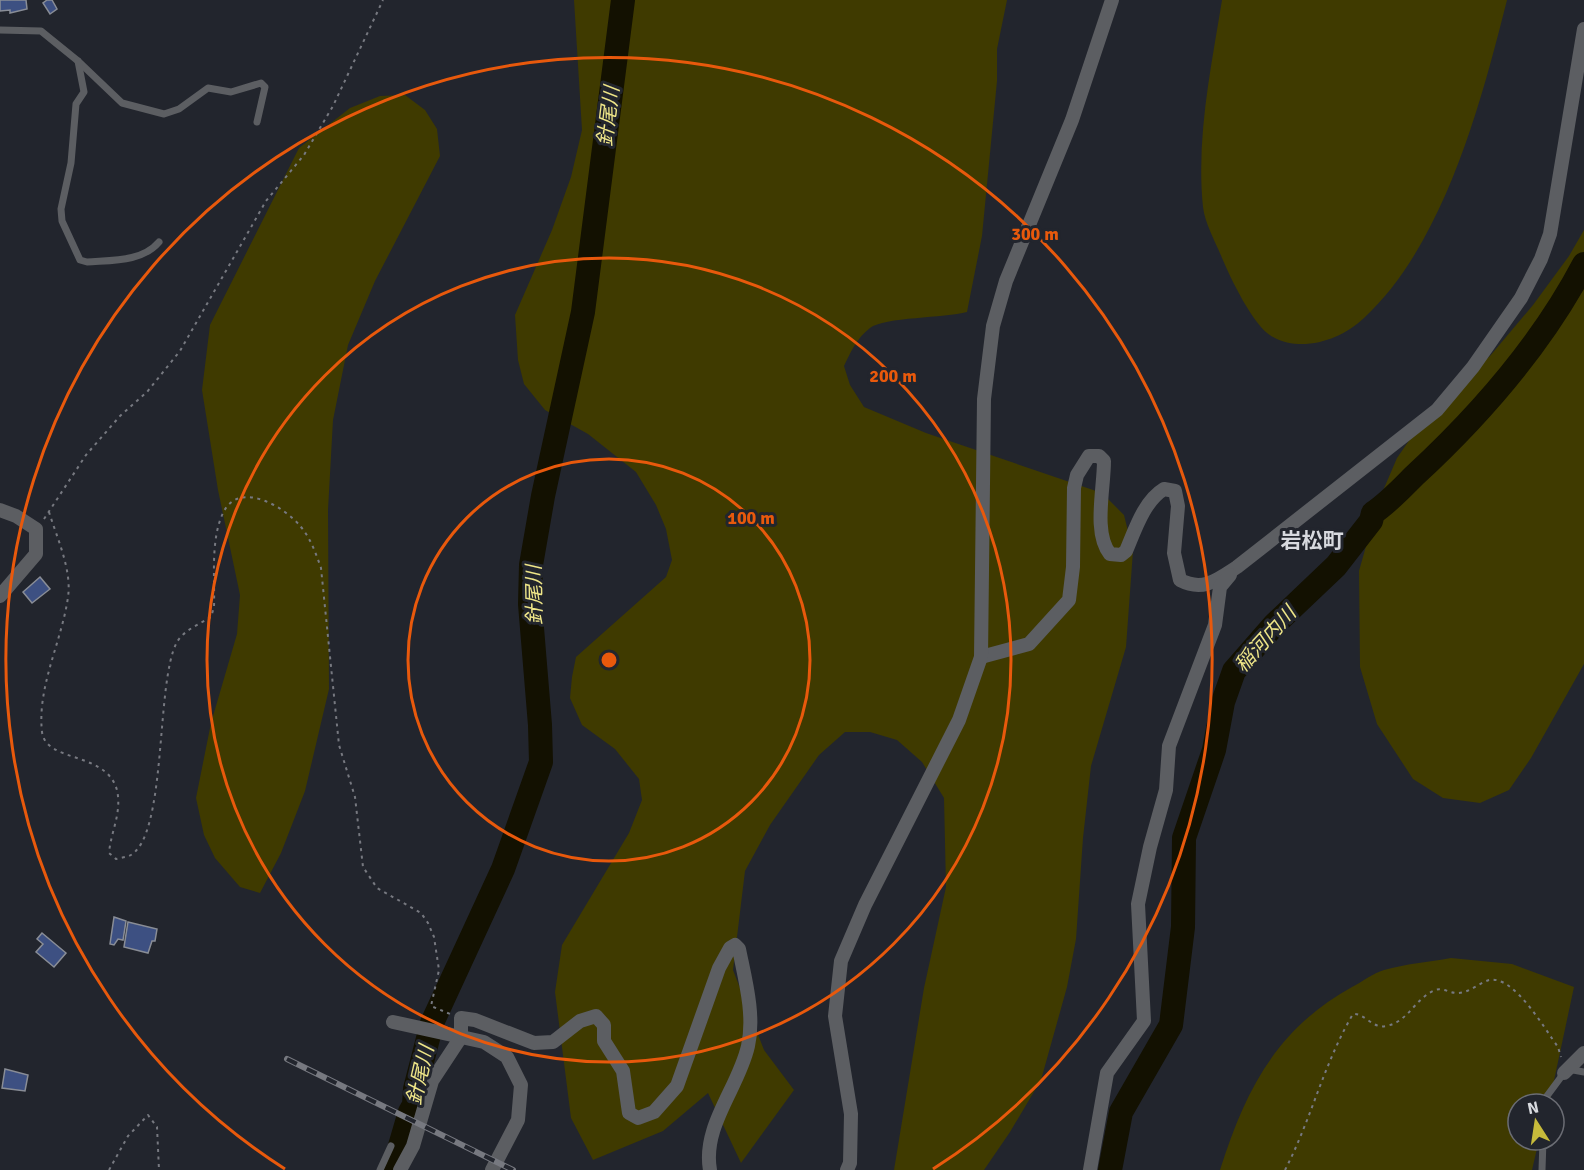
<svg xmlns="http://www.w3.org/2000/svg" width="1584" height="1170" viewBox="0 0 1584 1170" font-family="Signika,'Noto Sans JP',sans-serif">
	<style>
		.green { fill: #3f3a00 }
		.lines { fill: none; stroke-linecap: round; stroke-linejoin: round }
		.river { stroke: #131101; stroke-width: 24 }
		.building { fill: #3d5082; stroke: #898d96; stroke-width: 1.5 }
		.path { stroke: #777980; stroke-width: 2; stroke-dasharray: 3 4.5; stroke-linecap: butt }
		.lane { stroke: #5c5e62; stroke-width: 7 }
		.street { stroke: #5c5e62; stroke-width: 14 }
		.rail-casing { stroke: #777980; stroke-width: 6 }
		.rail { stroke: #22252d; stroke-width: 4; stroke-dasharray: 11; stroke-linecap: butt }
		.ring { fill: none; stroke: #e8590c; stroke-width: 3 }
		.labels { text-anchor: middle; stroke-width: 6; stroke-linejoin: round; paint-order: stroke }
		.water-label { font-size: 20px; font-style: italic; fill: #efe688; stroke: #22252d }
		.quarter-label { font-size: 21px; font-weight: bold; fill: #d8dadf; stroke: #22252d }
		.centre { fill: #e8590c; stroke: #22252d; stroke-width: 3 }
		.ring-label { font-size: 18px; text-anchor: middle; font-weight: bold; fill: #e8590c; stroke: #22252d; stroke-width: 6; stroke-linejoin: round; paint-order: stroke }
	</style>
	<rect width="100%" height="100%" fill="#22252d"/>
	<g class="green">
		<path d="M574,0H1007L997,49V81L982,236L967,312C945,318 884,317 870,328C857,338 851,351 844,366L850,385L864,407L926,433L1102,493L1124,515L1133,551L1126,647L1091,766L1083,838L1076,939L1067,987L1041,1080L1010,1132L984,1170H894L924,988L946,887L944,798L922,762L897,740L870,732H845L819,755L770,825L745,871L733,970L764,1050L794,1090L741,1163L708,1093L663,1131L593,1160L571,1118L555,992L562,945L629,833L642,800L639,779L615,749L582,725L570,698L572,677L576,657L666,577L672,560L666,529L656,505L636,472L588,434L545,410L524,384L518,360L515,315L552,230L571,177L582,130Z"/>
		<path d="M1222,0H1507C1481,103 1444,244 1364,318C1341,340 1302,353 1273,337C1254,328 1230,277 1222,258C1216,243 1205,224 1203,207C1196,138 1211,68 1222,0Z"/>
		<polygon points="405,95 425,110 437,129 440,156 375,281 348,345 333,420 328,510 329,689 305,791 281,853 260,893 240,887 215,858 204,835 196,798 211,723 237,634 240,595 218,490 202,390 210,325 299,148 350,108 380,96"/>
		<polygon points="1584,230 1584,664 1531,758 1509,790 1480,803 1443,798 1413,779 1377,724 1360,667 1359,571 1379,500 1397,458 1437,400 1490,356 1533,305 1569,256"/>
		<path d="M1451,958L1512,964L1574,987L1549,1104H1518V1140H1539L1532,1170H1220C1245,1091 1276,1029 1352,987C1362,982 1373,973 1384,970C1405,964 1429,962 1451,958Z"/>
	</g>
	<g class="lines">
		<g class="river">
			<polyline points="393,1170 410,1112 414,1105 415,1089 432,1023 503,869 541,762 540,725 530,604 531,565 543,496 583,312 623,0"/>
			<path d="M1110,1170L1121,1112L1171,1025L1183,927L1184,838L1214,750L1223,702L1234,671L1275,624L1336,566L1371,521L1373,513C1388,503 1401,489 1414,476C1480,415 1542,344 1584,264"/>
		</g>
	</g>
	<g class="building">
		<polygon points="0,0 26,0 27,9 10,13 10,10 0,11"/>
		<polygon points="47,0 52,0 57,9 50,14 43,3"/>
		<polygon points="40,577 50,589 32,603 23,592"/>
		<polygon points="114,917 126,921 123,940 118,939 114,945 110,944"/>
		<polygon points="128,922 157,929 155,941 152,941 148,953 124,947"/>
		<polygon points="42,933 66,953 54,967 36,952 43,944 37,939"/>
		<polygon points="5,1069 28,1075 25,1091 2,1088"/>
	</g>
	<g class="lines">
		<g class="path">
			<path d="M49,512C57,538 72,570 68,597C62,641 37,686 42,732C46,763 106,751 117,790C122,813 111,831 109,853L116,859C120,858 125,857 129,856C168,838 155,682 177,642C184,630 200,624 211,617L214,607C215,578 210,538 224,511C241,480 286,508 301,527C311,539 316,554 321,568L339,745L355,797L363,867L377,888L421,913L428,923L434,937L439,970L431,1006L450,1014"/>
			<polyline points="44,519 86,455 120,416 147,392 180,351 266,201 304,155 333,106 383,0"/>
			<polyline points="109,1170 128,1136 148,1115 157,1127 159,1170"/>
			<path d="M1285,1170C1311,1120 1324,1063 1353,1014C1365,1013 1372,1029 1386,1026C1408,1022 1414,1000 1433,991C1442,986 1450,994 1459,993C1470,992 1479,983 1489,980C1514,975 1544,1028 1558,1047L1561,1057"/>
		</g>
		<g class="lane">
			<polyline points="0,30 41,31 78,61 122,103 164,114 179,109 208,88 231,92 261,83 265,87 257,122"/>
			<path d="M78,61L84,92L76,104L71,163L61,209L62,221L80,260L87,262C112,260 142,262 159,242"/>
			<polyline points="1568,1069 1584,1072"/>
			<polyline points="1544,1104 1544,1100 1564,1073"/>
			<polyline points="380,1170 391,1146"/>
			<polyline points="1542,1170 1543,1140"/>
		</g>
		<g class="street">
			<polyline points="0,510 16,516 36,529 36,554 0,596"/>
			<path d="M981,657L1029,644L1069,600L1073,567L1074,488L1077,475L1089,456H1099L1104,461C1104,489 1093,533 1110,554L1121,555L1126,551C1135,530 1144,501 1164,489L1175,491L1178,506L1174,553L1180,580C1203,592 1217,580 1237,567L1437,410L1473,367L1521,298L1541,259L1550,234L1584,29"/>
			<polyline points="393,1022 484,1042 507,1057 521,1085 518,1120 492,1170"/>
			<polyline points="1564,1073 1584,1053"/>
			<path d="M400,1170L413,1146L432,1081L461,1037V1018L475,1020L534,1043L553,1042L580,1021L596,1016L604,1025V1041L623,1071L629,1113L638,1118L654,1112L677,1086L719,968L730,948L735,945L739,949C745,979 755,1015 748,1046C739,1087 702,1126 710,1170"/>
			<polyline points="847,1170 850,1163 851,1114 835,1016 841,961 865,905 959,720 981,657 984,399 993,326 1006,281 1072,120 1112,0"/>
			<polyline points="1090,1170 1107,1073 1144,1021 1138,904 1150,847 1166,790 1169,746 1215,625 1220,587 1230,575"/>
		</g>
		<defs>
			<polyline id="rail" points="287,1059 513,1170"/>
		</defs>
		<use href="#rail" class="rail-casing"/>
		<use href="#rail" class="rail"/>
	</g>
	<g class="ring">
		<circle cx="609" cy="660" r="201"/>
		<circle cx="609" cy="660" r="402"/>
		<path d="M285 1169A603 603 0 1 1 933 1169"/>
	</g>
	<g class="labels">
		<g class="water-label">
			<text transform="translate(608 116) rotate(-83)" y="7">針尾川</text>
			<text transform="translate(534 595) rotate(-91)" y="7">針尾川</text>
			<text transform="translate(1265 639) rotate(-48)" y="7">稲河内川</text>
			<text transform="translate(420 1075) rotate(-77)" y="7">針尾川</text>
		</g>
		<g class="quarter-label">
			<text x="1312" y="548">岩松町</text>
		</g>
	</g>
	<circle cx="609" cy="660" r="9" class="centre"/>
	<g class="ring-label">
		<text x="1035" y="240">300 m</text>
		<text x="893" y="382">200 m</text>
		<text x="751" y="524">100 m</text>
	</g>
	<g transform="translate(1536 1122) rotate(348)"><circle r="28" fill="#22252d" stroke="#6b6d74" stroke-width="1.5"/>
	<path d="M0-4.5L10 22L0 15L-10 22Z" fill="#c7bb3b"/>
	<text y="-9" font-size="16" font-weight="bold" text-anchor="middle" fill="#d8dadf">N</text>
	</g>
</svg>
